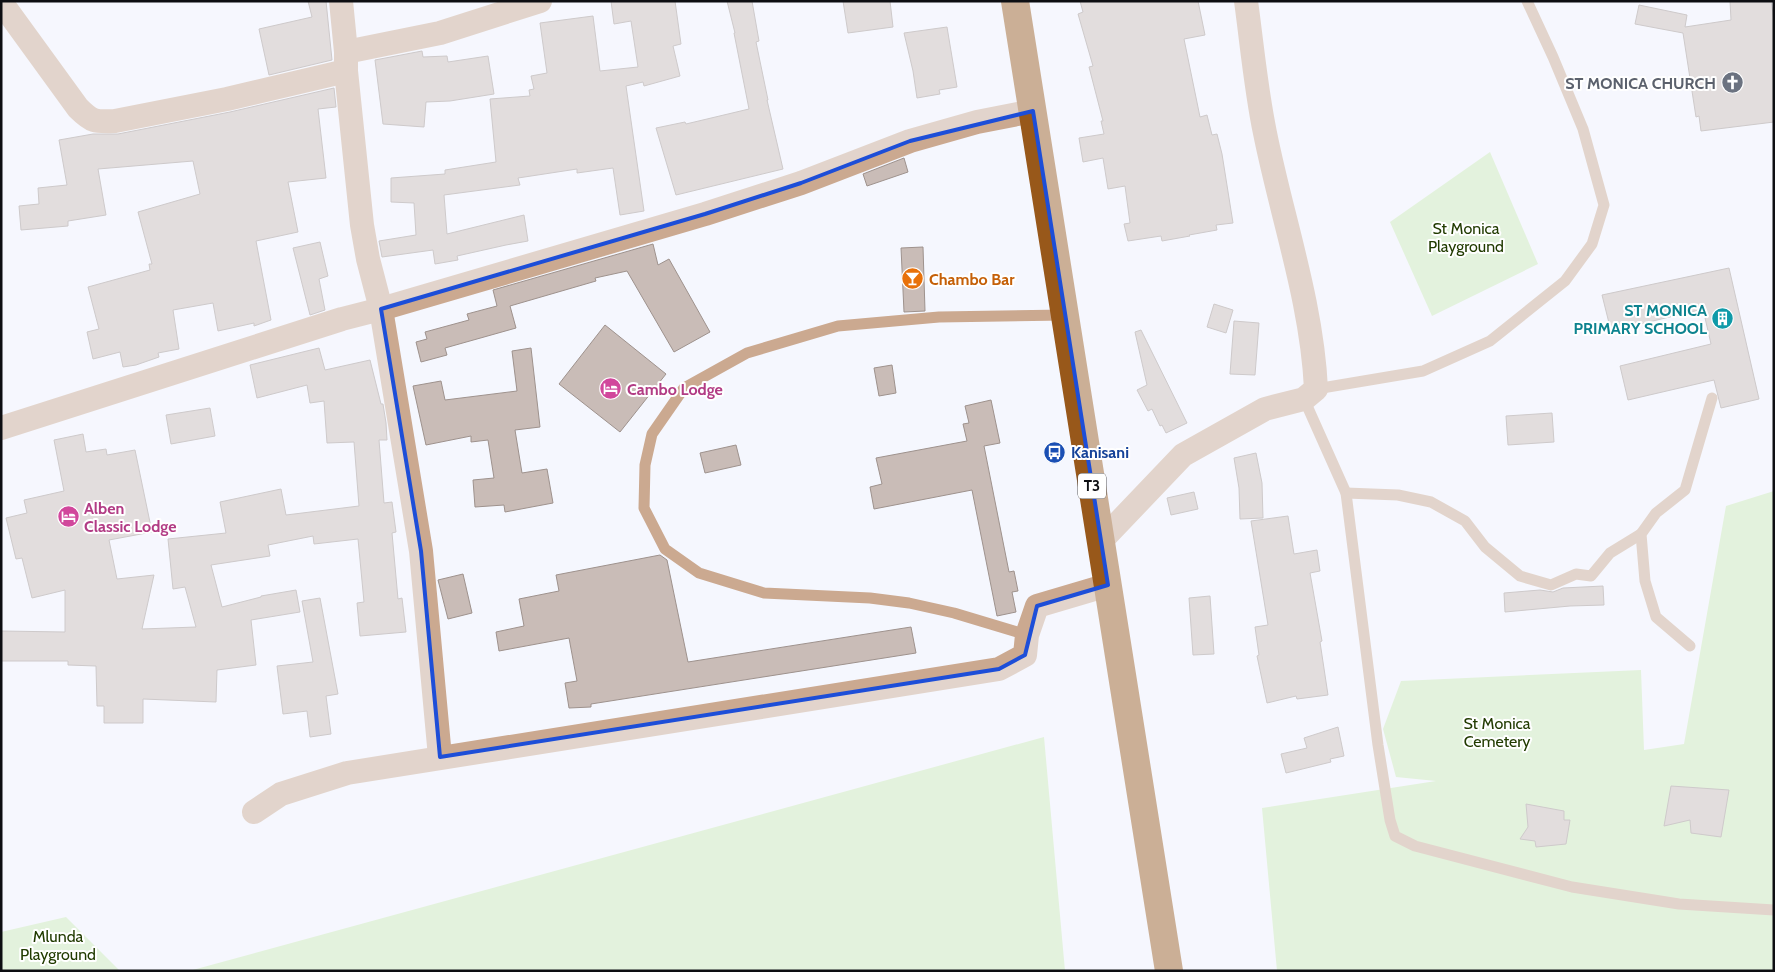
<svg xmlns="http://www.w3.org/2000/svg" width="1775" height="972" viewBox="0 0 1775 972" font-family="Cabin,sans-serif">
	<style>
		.green { fill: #cdebb6 }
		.building { fill: #c9bcb7; stroke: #9e928d }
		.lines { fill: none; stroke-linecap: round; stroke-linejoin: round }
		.service { stroke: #cba990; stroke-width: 11 }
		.minor { stroke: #cba990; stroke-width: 24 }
		.trunk { stroke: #98581a; stroke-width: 28 }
		.marked { fill: none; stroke: #1d4ed8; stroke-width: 4; stroke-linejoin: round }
		.labels { text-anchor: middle; stroke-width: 4; stroke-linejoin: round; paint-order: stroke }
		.shield { fill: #fff; stroke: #565659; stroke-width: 1 }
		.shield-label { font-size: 15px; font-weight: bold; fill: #0d0e12 }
		.worship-label { font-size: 16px; font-weight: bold; fill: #5b616d; stroke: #fff; text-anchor: end }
		.park-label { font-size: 16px; fill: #213b00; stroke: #fff }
		.food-label { font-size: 16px; font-weight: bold; fill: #c56008; stroke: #fff; text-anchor: start }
		.culture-label { font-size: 16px; font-weight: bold; fill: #0d838f; stroke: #fff; text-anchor: end }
		.hotel-label { font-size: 16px; font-weight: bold; fill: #b23c85; stroke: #fff; text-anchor: start }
		.transit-label { font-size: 16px; font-weight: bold; fill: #164399; stroke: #fff; text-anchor: start }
	</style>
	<rect width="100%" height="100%" fill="#f5f7fe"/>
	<g class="green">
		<polygon points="1490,152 1538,264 1432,316 1390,222"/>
		<polygon points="1774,491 1774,971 1277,971 1262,808 1436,781 1396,777 1383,729 1401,681 1641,670 1644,750 1684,744 1726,506"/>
		<polygon points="1044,737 1065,971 189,971"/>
		<polygon points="66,917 120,971 1,971 1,932"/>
	</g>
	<g class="building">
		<polygon points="308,1 326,1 332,60 269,75 259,29 312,17"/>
		<polygon points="611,1 675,1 681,44 673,46 680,76 644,86 643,82 626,86 644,211 620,215 613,168 577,173 577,169 518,178 520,185 444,195 447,234 524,215 528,241 506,245 457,256 458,260 435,264 433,250 382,257 379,241 416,235 414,203 391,202 391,178 445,174 445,170 496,162 490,99 530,96 529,90 534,89 531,76 547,73 540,23 593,16 600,71 638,67 631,21 614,24"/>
		<polygon points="727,1 752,1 759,41 756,42 768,100 767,100 783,169 676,195 656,128 685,122 686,124 749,109 734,33 735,33"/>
		<polygon points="843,1 890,1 893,27 848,33"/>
		<polygon points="1080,1 1198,1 1205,35 1184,39 1200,117 1207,115 1212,135 1217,134 1222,154 1233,223 1216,225 1217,230 1189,235 1190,236 1162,241 1161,236 1128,241 1124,224 1130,223 1125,186 1108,189 1103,158 1083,162 1079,138 1104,134 1101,121 1103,121 1089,67 1093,66 1078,14 1083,12"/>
		<polygon points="1730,1 1771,1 1774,20 1774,122 1701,131 1699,116 1696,117 1683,33 1635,24 1639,5 1687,15 1685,27 1731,20"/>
		<polygon points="947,27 957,87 939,90 940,94 917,98 913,71 904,33"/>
		<polygon points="422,51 423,57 447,56 448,62 488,56 494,94 450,101 426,102 424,127 383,124 375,60"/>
		<polygon points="334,88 336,107 318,109 326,178 288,182 298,232 256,241 271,320 254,326 254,323 218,331 213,303 173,310 179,349 158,353 159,357 136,365 123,367 120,352 93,359 87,332 99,329 88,287 150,270 149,264 152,264 138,212 200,194 193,161 98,169 106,215 68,221 68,226 21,230 19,206 39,204 38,188 67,185 59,140 93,134 118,134 230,112"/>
		<polygon points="904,158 908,172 867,186 863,174"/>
		<polygon points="320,242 328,276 319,279 325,310 310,315 293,248"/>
		<polygon points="653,244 658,265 669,259 710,332 674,352 627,271 595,278 596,281 510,306 516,328 445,348 447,355 421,362 416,342 427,339 425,332 469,320 467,314 497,306 493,290"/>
		<polygon points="923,247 925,311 904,312 901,248"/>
		<polygon points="1729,268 1759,399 1721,408 1714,380 1628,400 1620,366 1711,344 1703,309 1611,331 1602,295"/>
		<polygon points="1214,304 1233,310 1226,333 1207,327"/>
		<polygon points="1234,321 1259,323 1255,375 1230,374"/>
		<polygon points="605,325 666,374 620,432 559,384"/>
		<polygon points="1141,330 1187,423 1166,433 1162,425 1160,426 1152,409 1148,411 1137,390 1147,385 1135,332"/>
		<polygon points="319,348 325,370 370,360 381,404 383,404 386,423 387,440 379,440 384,503 392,502 396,532 392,533 398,599 402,598 406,632 360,636 357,603 364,602 358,539 314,544 313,536 268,545 270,556 211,565 222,607 261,597 261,596 296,590 300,612 251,620 256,665 217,670 216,702 143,699 143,723 104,723 104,706 97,706 96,666 68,665 68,661 1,661 1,631 65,632 65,590 32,598 22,558 16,559 6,518 27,513 24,500 64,491 54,440 83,434 86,452 106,449 107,455 135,450 152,532 109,540 117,579 154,575 142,629 196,627 185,587 173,589 168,539 226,533 220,502 281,489 286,515 359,506 354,442 327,443 324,401 310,403 307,385 257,398 250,365"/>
		<polygon points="531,348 540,427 515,430 522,473 547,469 553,503 505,512 504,505 475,507 473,480 494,478 488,440 471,442 471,436 426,445 413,386 441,381 445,400 517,391 512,351"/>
		<polygon points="892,365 896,393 879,396 874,368"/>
		<polygon points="991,400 1000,443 984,446 1009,572 1014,571 1018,591 1012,592 1016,612 997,616 972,490 874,509 870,487 882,484 876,458 967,441 963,424 969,423 965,406"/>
		<polygon points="210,408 215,436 171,444 166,415"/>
		<polygon points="1552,413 1554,442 1508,445 1506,416"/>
		<polygon points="736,445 741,465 705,473 700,453"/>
		<polygon points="1256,453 1262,483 1263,518 1240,519 1239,488 1234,458"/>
		<polygon points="1194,492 1198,509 1171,515 1167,498"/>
		<polygon points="1288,516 1294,554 1317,550 1320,571 1310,573 1322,641 1320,642 1328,695 1297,699 1296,696 1267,703 1257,656 1259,655 1255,627 1268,625 1251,521"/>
		<polygon points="660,555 667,560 688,662 911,627 916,653 591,704 591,707 569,708 565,683 577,681 569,638 499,651 496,632 524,626 519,599 559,591 556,575"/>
		<polygon points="463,574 472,613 448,619 438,580"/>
		<polygon points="1603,586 1604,605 1570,606 1505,612 1504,593 1540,590 1553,592 1563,588"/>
		<polygon points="1210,596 1214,654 1193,655 1189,598"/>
		<polygon points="320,598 338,694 326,696 331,734 310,737 307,711 283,714 277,666 313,662 302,601"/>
		<polygon points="1338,727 1344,756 1330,759 1331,762 1286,773 1281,754 1307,748 1304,738"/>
		<polygon points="1671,786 1729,790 1721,837 1691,833 1690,820 1664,826"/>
		<polygon points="1526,804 1564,811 1564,820 1570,820 1566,844 1536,847 1535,841 1520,839 1528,827"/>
	</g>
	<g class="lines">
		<g class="service">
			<polyline points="1316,389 1423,371 1490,341 1565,281 1592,244 1604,205 1583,129 1553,57 1527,1"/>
			<polyline points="1304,399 1346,493 1378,745 1390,820 1395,836 1415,846 1572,887 1679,904 1774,910"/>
			<polyline points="1346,493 1398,495 1431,502 1465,521 1485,547 1520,576 1551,585 1576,574 1591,576 1610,553 1641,534"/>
			<polyline points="1027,635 954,613 909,603 870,598 764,593 699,573 665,549 644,508 645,465 652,434 684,388 747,353 838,326 939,317 1065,315"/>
			<polyline points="1690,646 1656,617 1645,581 1641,534 1656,513 1685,490 1712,398"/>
		</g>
		<g class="minor">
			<polyline points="341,1 346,52 346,71 362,225 368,259 381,309 421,551 440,757"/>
			<path d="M1,2L78,108C92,122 95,122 115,121L227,99L346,71"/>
			<polyline points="346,52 440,33 540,1"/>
			<polyline points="1,428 342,319 381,309 705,214 801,183 910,141 977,122 1033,111"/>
			<path d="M1101,541L1183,455L1265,409L1304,399L1316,389C1312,302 1282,218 1265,133C1256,90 1252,45 1246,1"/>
			<polyline points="254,812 281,794 347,773 999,669 1025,655 1027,635 1037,606 1108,585"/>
		</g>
		<polyline class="trunk" points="1015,1 1169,971"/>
	</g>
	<path d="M0 0H1775V972H0ZM1033,111L1108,585L1037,606L1025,655L999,669L440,757L421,551L381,309L705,214L801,183L910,141Z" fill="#f5f7fe" fill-opacity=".55" fill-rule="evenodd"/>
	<path class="marked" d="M1033,111L1108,585L1037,606L1025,655L999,669L440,757L421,551L381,309L705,214L801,183L910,141Z"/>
	<defs>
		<symbol id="church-disc" viewBox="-11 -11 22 22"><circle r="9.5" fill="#6b7280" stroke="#fff"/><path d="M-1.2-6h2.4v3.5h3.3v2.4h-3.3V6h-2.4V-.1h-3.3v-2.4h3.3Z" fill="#fff"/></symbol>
		<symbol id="bar-disc" viewBox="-11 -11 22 22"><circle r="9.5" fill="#e8710a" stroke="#fff"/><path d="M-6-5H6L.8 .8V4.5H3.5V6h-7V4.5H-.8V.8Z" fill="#fff"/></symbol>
		<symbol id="building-disc" viewBox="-11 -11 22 22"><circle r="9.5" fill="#0f9aa8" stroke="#fff"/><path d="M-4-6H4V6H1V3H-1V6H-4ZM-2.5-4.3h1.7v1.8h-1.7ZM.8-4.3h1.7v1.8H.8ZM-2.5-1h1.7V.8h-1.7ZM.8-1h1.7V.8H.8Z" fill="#fff"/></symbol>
		<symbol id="hotel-disc" viewBox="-11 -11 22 22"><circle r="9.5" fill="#d1479c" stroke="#fff"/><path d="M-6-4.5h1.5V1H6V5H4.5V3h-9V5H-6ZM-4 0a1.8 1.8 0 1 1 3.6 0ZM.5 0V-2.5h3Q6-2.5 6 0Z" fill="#fff"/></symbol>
		<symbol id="bus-disc" viewBox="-11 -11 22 22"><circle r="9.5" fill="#1a4fb4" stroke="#fff"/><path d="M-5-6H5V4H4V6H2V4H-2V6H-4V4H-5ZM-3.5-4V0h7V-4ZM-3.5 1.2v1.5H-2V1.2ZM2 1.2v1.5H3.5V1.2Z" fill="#fff"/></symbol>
	</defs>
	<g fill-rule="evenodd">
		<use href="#church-disc" x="1720" y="70" width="25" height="25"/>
		<use href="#bar-disc" x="900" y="266" width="25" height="25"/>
		<use href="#building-disc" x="1710" y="306" width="25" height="25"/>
		<use href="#hotel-disc" x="598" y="376" width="25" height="25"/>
		<use href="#bus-disc" x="1042" y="440" width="25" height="25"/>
		<use href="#hotel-disc" x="56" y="504" width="25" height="25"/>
	</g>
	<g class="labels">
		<rect class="shield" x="1078" y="473.5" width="28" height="25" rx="4"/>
		<g class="shield-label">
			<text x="1092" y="491">T3</text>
		</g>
		<g class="worship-label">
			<text x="1716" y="89">ST MONICA CHURCH</text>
		</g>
		<g class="park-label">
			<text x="1466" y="234">St Monica<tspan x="1466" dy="18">Playground</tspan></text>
			<text x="1497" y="729">St Monica<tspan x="1497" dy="18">Cemetery</tspan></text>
			<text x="58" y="942">Mlunda<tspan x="58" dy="18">Playground</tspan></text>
		</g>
		<g class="food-label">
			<text x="929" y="285">Chambo Bar</text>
		</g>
		<g class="culture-label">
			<text x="1707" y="316">ST MONICA<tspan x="1707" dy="18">PRIMARY SCHOOL</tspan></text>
		</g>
		<g class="hotel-label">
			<text x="627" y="395">Cambo Lodge</text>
			<text x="84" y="514">Alben<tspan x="84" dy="18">Classic Lodge</tspan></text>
		</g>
		<g class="transit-label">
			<text x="1071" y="458">Kanisani</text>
		</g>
	</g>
	<rect width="1775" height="972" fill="none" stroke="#0d0e12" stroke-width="5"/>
</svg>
